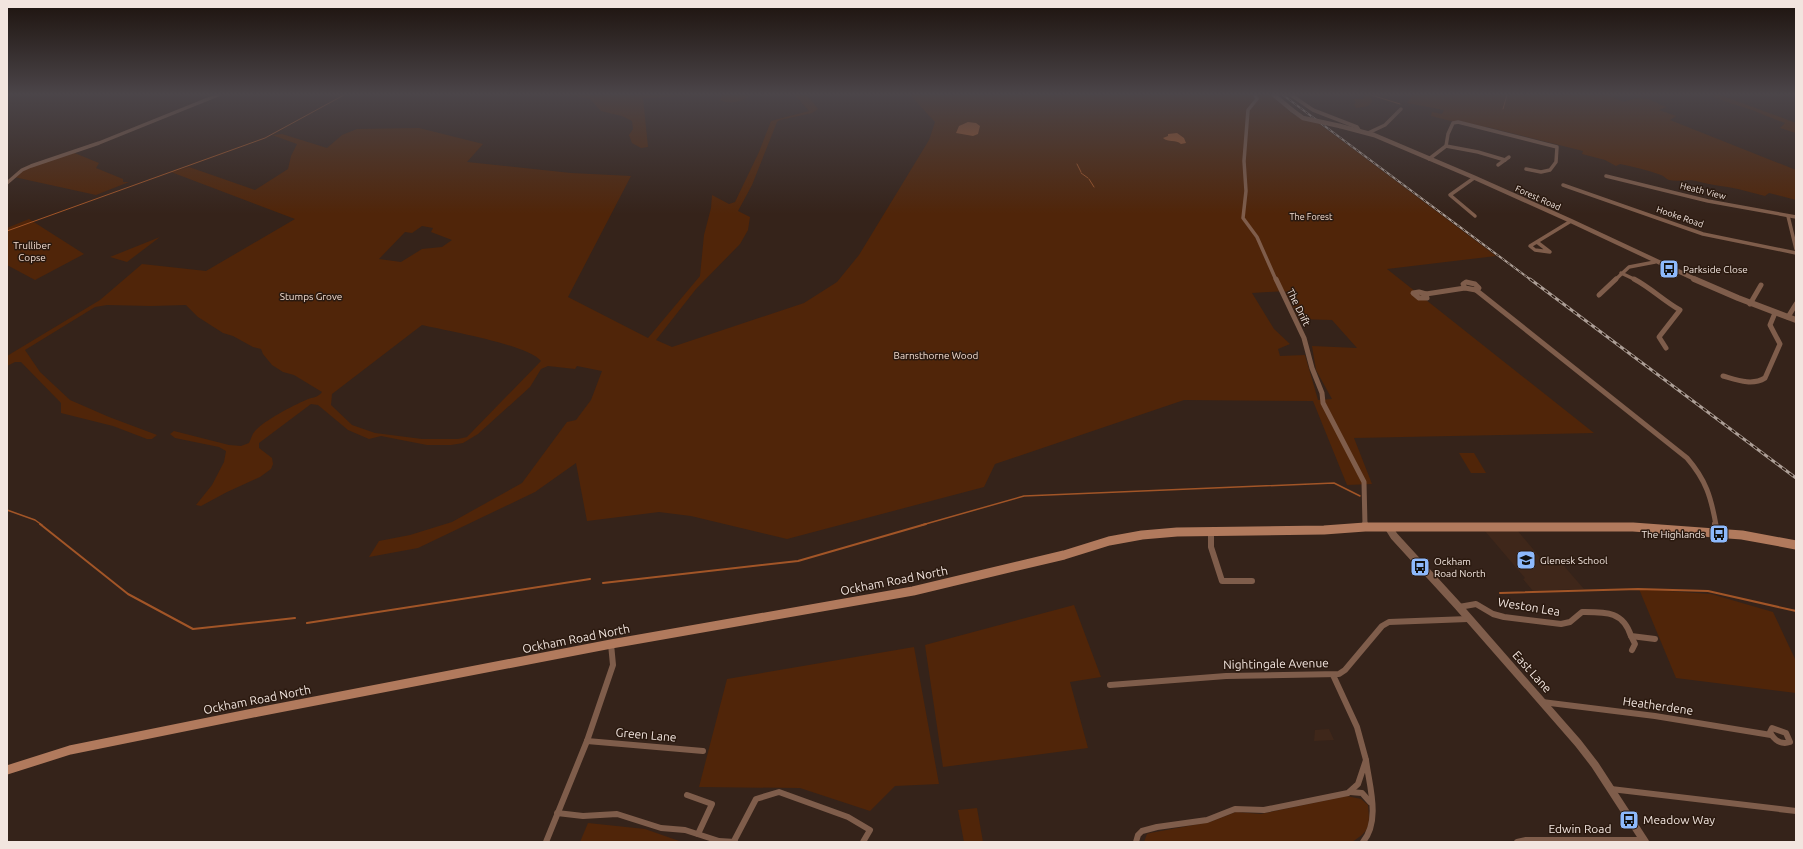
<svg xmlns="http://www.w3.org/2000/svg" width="1803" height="849" viewBox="0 0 1803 849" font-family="Ubuntu,sans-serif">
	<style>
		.built { fill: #3f271a }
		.green { fill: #502509; fill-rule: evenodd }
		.water { fill: #a25527 }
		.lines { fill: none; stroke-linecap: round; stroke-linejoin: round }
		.stream-far2 { stroke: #a25527; stroke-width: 1 }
		.stream-far1 { stroke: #a25527; stroke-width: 1.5 }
		.stream { stroke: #a25527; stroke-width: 2 }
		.minor-far2 { stroke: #7f5d4b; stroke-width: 3.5 }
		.minor-far1 { stroke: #7f5d4b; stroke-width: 5 }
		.minor { stroke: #7f5d4b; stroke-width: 6 }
		.tertiary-far2 { stroke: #7f5d4b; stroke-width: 4.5 }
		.tertiary-far1 { stroke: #7f5d4b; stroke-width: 6 }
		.tertiary { stroke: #7f5d4b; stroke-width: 8 }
		.secondary { stroke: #b17a5d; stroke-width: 9 }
		.rail-far1-casing { stroke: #ac9e96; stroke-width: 2 }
		.rail-casing { stroke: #ac9e96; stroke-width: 3 }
		.rail-far1 { stroke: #2b1a10; stroke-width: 1; stroke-dasharray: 3.5; stroke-linecap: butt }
		.rail { stroke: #2b1a10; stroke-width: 1.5; stroke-dasharray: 4.5; stroke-linecap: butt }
		.tertiary-bridge { stroke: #7f5d4b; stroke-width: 4.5 }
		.labels { text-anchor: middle; stroke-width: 3; stroke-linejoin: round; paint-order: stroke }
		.far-street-label { font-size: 9px; fill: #f2e5df; stroke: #2b1a10 }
		.far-park-label { font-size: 9px; fill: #f2dcd0; stroke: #2b1a10 }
		.park-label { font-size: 10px; fill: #f2dcd0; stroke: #2b1a10 }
		.poi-label { font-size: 10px; fill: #f2e5df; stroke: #2b1a10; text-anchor: start }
		.street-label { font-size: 10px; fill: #f2e5df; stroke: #2b1a10 }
		.near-street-label { font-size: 12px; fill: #f2e5df; stroke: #2b1a10 }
		.near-poi-label { font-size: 12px; fill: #f2e5df; stroke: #2b1a10; text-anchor: start }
	</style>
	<rect width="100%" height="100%" fill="#35231a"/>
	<g class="built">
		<polygon points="1484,530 1517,530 1543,561 1558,559 1584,589 1533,591 1523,579 1525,578"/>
		<polygon points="1329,729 1334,740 1314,741 1315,730"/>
	</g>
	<g class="green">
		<polygon points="568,95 714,95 643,98 648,147 641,148 632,143 629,135 633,129 632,121 622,116 601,111 590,99"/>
		<path d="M721,95H751C741,102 731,105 720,100L722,96Z"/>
		<path d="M795,95H807L818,109L812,113L780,120L777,122L752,185L738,211L750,217L748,230L740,244L696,289L656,340L672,347L804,303L837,282L859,255L929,140L935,122L910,95H1271L1294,115L1317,122L1496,256L1387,269L1594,433L1354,438L1372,484L1347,485L1313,401L1184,400L995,464L984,487L787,539L691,516L659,512L587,521L576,463L535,492L418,548L369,557L379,541L410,535L452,522L522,483L567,422L576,420L591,400L602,371L577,366L575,369L548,366L541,369L530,387L478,434L463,443L451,445H427L381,436L369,439L348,430L318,405L311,404L259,443V448L272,458L273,464L271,469L260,477L227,492L201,506L196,505L212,485L224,462L226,451L219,447L175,438L170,434L174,431L229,445L241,446L249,443C251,439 252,434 255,431C265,420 292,406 306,400C312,397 318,398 322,392L294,375L283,372L272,365L263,354L261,349L253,347L233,336L223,333L198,317L186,305L151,306L107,305L95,307L25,350L40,372L70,400L109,417L157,435L152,439H147L113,426L61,413V403L21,362H15L7,366V356L100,300L142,264L206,271L295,219L171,172L189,167L255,190L288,169L291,156L297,144L272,135L282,134L327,148L342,135L357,129L419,128L483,144L467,162L571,173L631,176L568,297L648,338L700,276L704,235L711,208L712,195L729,204L735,202L759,152L771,121L809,111ZM422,226L433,228L431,232L452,240L442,247L422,249L401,262L379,259L405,232L412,233ZM1285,291L1299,319L1332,320L1357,348L1312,346L1316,370L1332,399L1318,400L1305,355L1280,356L1278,349L1290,344L1274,329L1252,293ZM422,325C447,331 526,344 541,361L467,437L458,439H422L375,433L352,425L331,405L332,394Z"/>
		<polygon points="1365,95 1371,97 1372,102 1368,106 1356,108 1354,104 1356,102 1353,99 1363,99"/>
		<path d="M1412,95H1606L1624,102C1643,94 1648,99 1666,107L1659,110L1676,116L1670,120L1796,170V200L1769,193L1765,196C1756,194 1747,191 1738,189C1724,186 1710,185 1696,181C1690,179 1678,182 1669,180C1666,179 1664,176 1661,175C1647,170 1634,167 1620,164L1616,166L1605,160L1582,154L1583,151L1487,127L1479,128L1431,116L1432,112L1442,114L1444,110L1407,103Z"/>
		<path d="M1710,95H1720L1796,123V133L1780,128L1785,123C1774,119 1764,115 1752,110C1738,105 1724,102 1710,95Z"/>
		<polygon points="72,152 99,163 96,168 123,179 123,182 129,182 96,195 14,177 22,170"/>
		<polygon points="29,219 84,254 35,280 7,265 7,228"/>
		<polygon points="160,237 127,262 110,257"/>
		<polygon points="1459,453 1474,453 1486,473 1471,473"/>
		<polygon points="1639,589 1711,594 1773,612 1796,661 1796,693 1676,678"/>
		<polygon points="1074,605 1101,677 1070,682 1088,748 943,767 925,645"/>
		<polygon points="914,647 939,784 895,786 870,811 800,788 699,787 727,679"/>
		<path d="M1347,796L1361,799L1368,805C1370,826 1370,831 1352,842H1144L1147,834L1150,833L1210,822L1236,812L1261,814Z"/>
		<polygon points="977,808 983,842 964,842 958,810"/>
		<polygon points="588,823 645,829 682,842 580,842"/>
	</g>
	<g class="water">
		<polygon points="968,122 976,123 980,126 978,134 973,136 956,133 959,126"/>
		<path d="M1177,133L1184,138L1186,143L1181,144C1176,139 1168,143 1163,138L1168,136V134Z"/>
	</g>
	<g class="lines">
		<g class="stream-far2">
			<polyline points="1371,95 1400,104"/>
			<polyline points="1503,109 1507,95"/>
			<polyline points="1077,164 1081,172"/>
			<polyline points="1081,173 1088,178"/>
			<polyline points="1089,179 1094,187"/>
			<polyline points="7,231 265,138 344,95"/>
		</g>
		<g class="stream-far1">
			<polyline points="7,510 35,520 42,525"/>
			<polyline points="922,525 1024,496 1334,483 1360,496"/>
		</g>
		<g class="stream">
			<polyline points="40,524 128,594 193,629 295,618"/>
			<polyline points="603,583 798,561 926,524"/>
			<polyline points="1500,593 1638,589 1708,591 1796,611"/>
			<polyline points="307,623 590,579"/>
		</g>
		<g class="minor-far2">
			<polyline points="1255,95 1257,99 1248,110 1244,161 1246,191 1243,218 1257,237 1276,280"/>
			<polyline points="1291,95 1313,110 1357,127 1359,130"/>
			<polyline points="1368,133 1385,125 1401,109"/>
			<polyline points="1446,146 1478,152 1505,160"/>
			<polyline points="1429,159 1446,146 1448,134 1453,123 1458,122 1557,147 1556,162 1550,170 1541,172 1526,169"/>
			<polyline points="1498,165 1509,157"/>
			<polyline points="1606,176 1708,201 1796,217"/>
			<polyline points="1474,178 1450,195 1475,216"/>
			<polyline points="7,183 22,170 31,166 99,143 218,95"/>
			<polyline points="1563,185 1703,234 1796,253"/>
			<polyline points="1788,216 1796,249"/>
			<polyline points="1537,242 1550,252 1535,250 1530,246 1571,221"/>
			<polyline points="1621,273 1636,280"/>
			<polyline points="1615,280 1629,267 1655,262"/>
		</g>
		<g class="minor-far1">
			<polyline points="1276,279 1304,338 1312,368 1322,393 1323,403 1364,482 1365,525"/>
			<path d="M1634,279C1651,288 1664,301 1680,310L1659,337L1666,348"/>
			<polygon points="1466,282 1475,284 1479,288 1476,290 1465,288 1463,284"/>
			<path d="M1476,290L1687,458C1706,480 1711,497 1716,525"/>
			<polygon points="1419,292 1426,294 1427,298 1419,298 1413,293"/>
			<polyline points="1426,294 1465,288"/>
			<polyline points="1599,295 1616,279"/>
			<polyline points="1750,304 1761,285"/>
			<polyline points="1788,317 1796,304"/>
			<path d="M1723,376C1737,380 1752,386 1765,378L1780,344L1770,325L1775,313"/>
		</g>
		<g class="minor">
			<polyline points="1365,524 1365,527"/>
			<polyline points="1715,524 1717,533"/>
			<polyline points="1211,531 1211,547 1222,581 1252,581"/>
			<path d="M1459,607L1476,604L1493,614L1504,617L1561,624L1570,622L1582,612C1606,612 1623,611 1631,636L1655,639"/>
			<polyline points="1631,636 1635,644 1632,650"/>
			<polyline points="1333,675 1357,727 1366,760"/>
			<polyline points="1110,685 1226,676 1339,674 1345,670 1382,626 1389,622 1468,619"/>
			<polyline points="1542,702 1655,716 1771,735"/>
			<path d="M1772,728L1786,733L1790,742C1781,745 1774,740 1770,732Z"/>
			<polyline points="587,741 703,751"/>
			<polyline points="1611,789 1796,811"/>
			<polyline points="1350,792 1362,793 1370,802"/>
			<polyline points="687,795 712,804 698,834"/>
			<polyline points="557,813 583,816 617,814 661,828 685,830 719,841 735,842"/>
			<polyline points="734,841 756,799 779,792 848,817 870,830 863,842"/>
			<polyline points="546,842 587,741 613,665 611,644"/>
			<path d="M1136,842L1138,835L1142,831L1157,827L1207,820L1235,809L1264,810L1348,793L1358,784L1366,760C1369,785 1381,820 1363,842"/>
			<polyline points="1517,842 1526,840 1644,840"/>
		</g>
		<g class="tertiary-far2">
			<polyline points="1274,95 1292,110"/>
			<polyline points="1340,126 1374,135 1473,177 1571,221 1697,280"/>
		</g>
		<polyline class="tertiary-far1" points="1694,279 1738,298 1796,320"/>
		<polyline class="tertiary" points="1389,528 1394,536 1459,607 1578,743 1595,765 1645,842"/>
		<polyline class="secondary" points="7,770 70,750 258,712 611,644 913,591 1064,555 1109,541 1142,535 1177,532 1324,530 1365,527 1633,527 1742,535 1796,545"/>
		<defs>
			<polyline id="rail-far1" points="1283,95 1531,280"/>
			<polyline id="rail" points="1530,279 1796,478"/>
		</defs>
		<use href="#rail-far1" class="rail-far1-casing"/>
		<use href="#rail" class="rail-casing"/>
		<use href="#rail-far1" class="rail-far1"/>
		<use href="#rail" class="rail"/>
		<polyline class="tertiary-bridge" points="1292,110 1303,118 1340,126"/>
	</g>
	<linearGradient id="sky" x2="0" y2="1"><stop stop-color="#1d130e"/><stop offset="0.44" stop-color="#4b4549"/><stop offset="1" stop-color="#4b4549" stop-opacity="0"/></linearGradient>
	<rect width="1803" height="214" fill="url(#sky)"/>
	<defs>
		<symbol id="bus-square" viewBox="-11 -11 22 22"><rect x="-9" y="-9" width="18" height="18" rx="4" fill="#8db9fc" stroke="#2b1a10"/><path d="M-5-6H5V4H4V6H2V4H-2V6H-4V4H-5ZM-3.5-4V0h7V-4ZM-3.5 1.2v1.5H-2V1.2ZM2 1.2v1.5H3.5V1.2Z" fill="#111"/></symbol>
		<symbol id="school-square" viewBox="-11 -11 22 22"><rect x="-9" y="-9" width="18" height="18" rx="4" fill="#8db9fc" stroke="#2b1a10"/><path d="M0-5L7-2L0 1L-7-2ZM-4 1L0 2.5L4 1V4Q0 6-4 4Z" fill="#111"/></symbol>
	</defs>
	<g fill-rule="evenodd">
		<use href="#bus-square" x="1658" y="258" width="22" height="22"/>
		<use href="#bus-square" x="1708" y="523" width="22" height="22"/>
		<use href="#school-square" x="1515" y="549" width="22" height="22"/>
		<use href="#bus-square" x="1409" y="556" width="22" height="22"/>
		<use href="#bus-square" x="1618" y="809" width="22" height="22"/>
	</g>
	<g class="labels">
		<g class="far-street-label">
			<text transform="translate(1703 191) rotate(14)" y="3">Heath View</text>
			<text transform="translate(1538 198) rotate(24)" y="3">Forest Road</text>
			<text transform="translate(1680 217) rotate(19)" y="3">Hooke Road</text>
		</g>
		<g class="far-park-label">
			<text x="1311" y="220">The Forest</text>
		</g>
		<g class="park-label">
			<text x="32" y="249">Trulliber<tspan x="32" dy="12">Copse</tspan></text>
			<text x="311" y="300">Stumps Grove</text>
			<text x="936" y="359">Barnsthorne Wood</text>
		</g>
		<g class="poi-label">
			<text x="1683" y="273">Parkside Close</text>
			<text x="1705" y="538" text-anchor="end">The Highlands</text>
			<text x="1540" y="564">Glenesk School</text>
			<text x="1434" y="565">Ockham<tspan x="1434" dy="12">Road North</tspan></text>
		</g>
		<g class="street-label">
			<text transform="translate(1299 307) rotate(64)" y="4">The Drift</text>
		</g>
		<g class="near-street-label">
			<text transform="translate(894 581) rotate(-11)" y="4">Ockham Road North</text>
			<text transform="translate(1529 607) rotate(9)" y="4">Weston Lea</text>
			<text transform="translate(576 639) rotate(-11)" y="4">Ockham Road North</text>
			<text transform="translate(1276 664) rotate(-1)" y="4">Nightingale Avenue</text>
			<text transform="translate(1532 672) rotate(48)" y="4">East Lane</text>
			<text transform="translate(257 700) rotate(-11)" y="4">Ockham Road North</text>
			<text transform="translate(1658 706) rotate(8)" y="4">Heatherdene</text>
			<text transform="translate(646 735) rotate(5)" y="4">Green Lane</text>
			<text x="1580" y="833">Edwin Road</text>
		</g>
		<g class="near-poi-label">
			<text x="1643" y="824">Meadow Way</text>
		</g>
	</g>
	<rect width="1803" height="849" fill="none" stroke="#f2e5df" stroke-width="16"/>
</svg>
